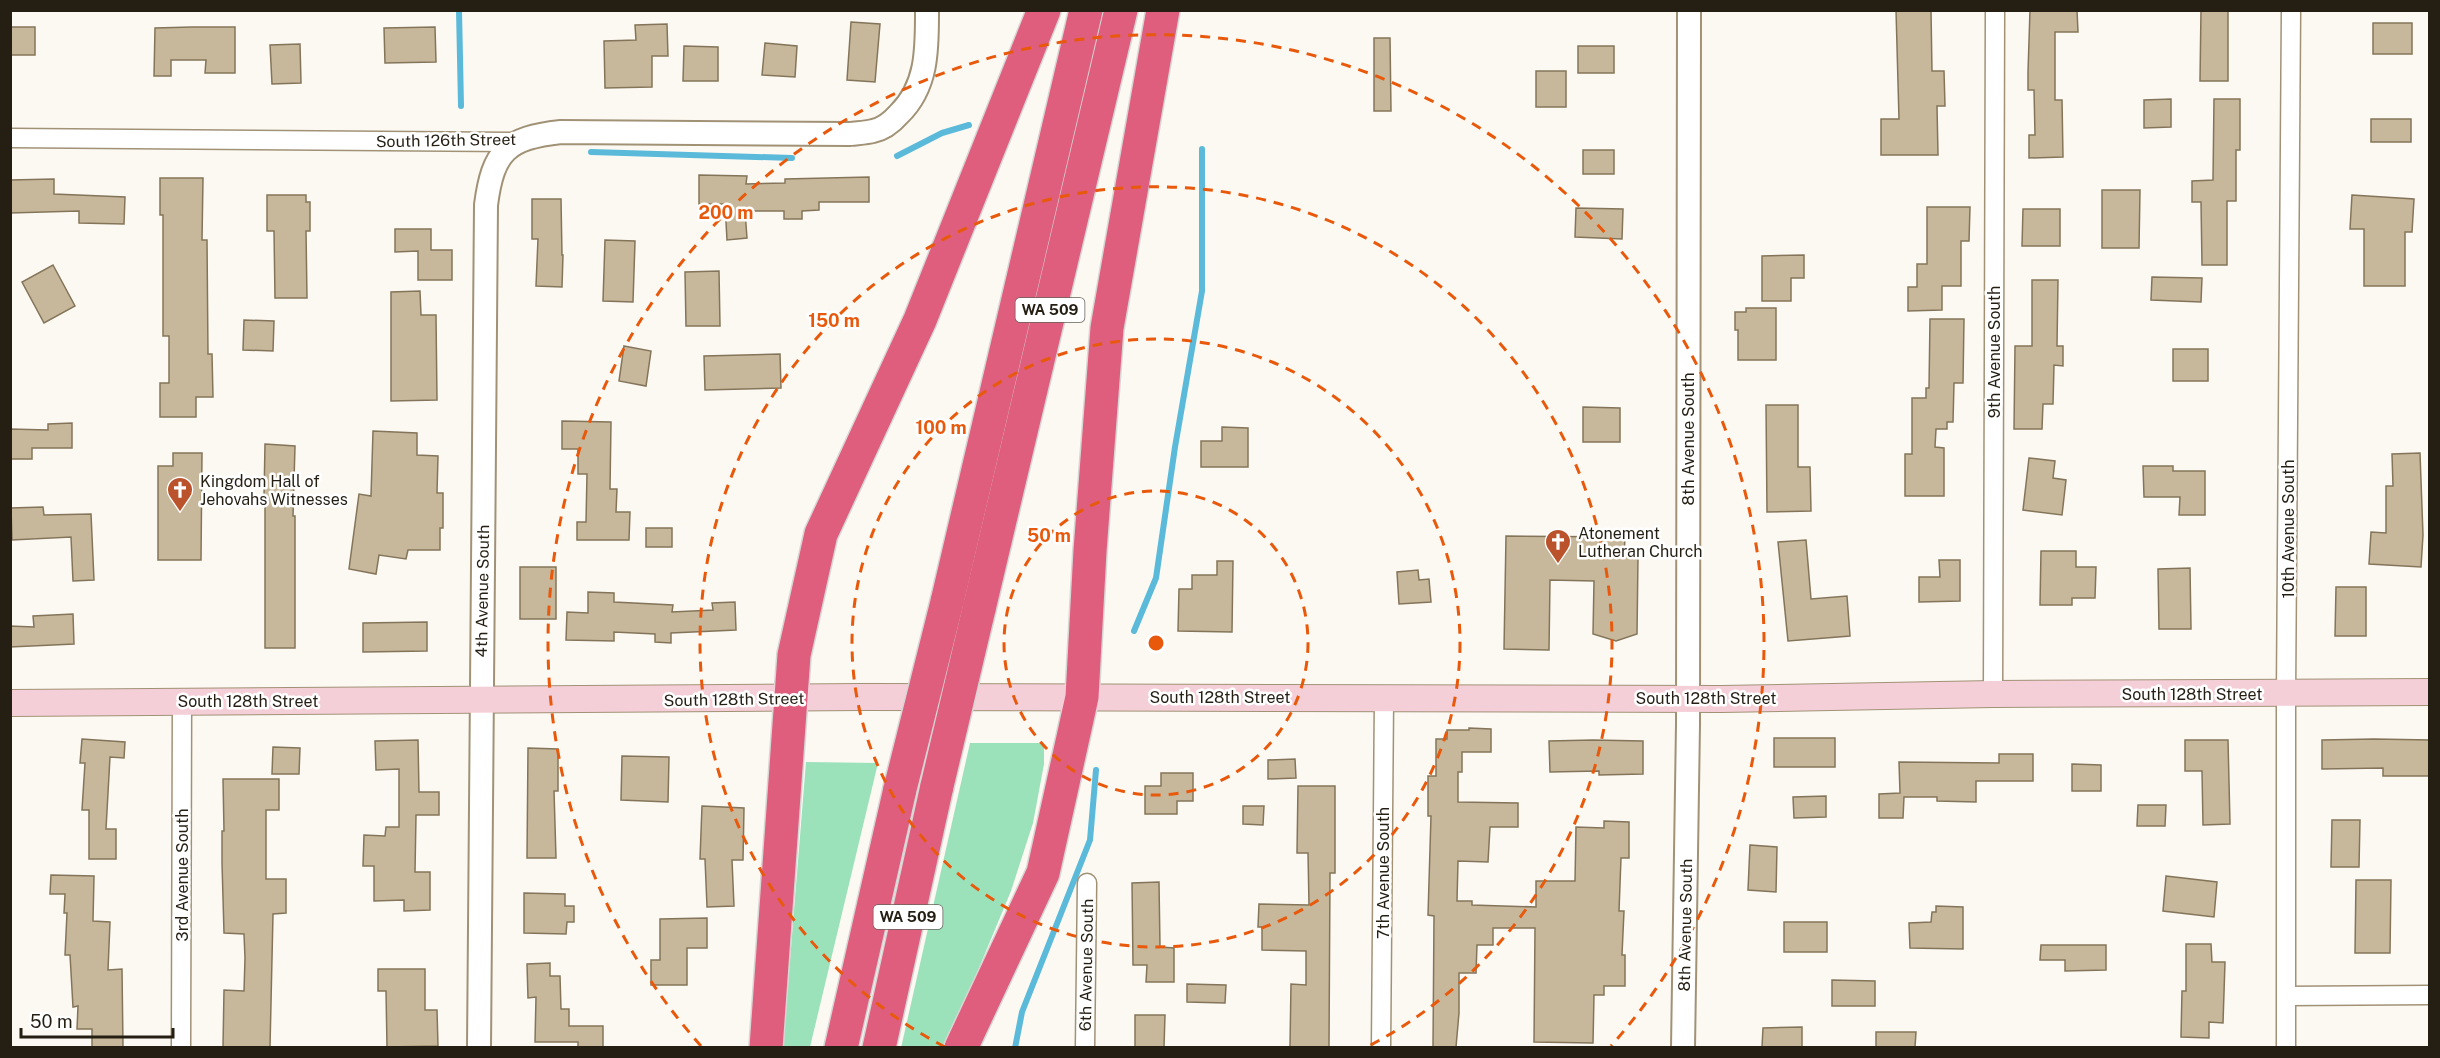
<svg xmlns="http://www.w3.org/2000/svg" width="2440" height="1058" viewBox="0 0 2440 1058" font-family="'Public Sans',sans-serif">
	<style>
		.green { fill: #9be1ba }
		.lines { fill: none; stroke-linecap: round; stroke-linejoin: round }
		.stream { stroke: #5bbad9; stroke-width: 6 }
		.building { fill: #c8b89b; stroke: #84755a; stroke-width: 1.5 }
		.minor-casing { stroke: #a19276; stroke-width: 21 }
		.tertiary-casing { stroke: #a19276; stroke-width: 26 }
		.secondary-casing { stroke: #a19276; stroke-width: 28 }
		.motorway-casing { stroke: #d8d6d5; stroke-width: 36 }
		.minor { stroke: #fff; stroke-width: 18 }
		.tertiary { stroke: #fff; stroke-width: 22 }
		.secondary { stroke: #f5cfd8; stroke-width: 26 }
		.motorway { stroke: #df5e7e; stroke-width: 33 }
		.motorway-bridge-casing { stroke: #d8d6d5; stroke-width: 36; stroke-linecap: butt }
		.motorway-bridge { stroke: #df5e7e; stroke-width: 33 }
		.ring { fill: none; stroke: #e8590c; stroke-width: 3; stroke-dasharray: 10 8 }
		.labels { text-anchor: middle; stroke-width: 5; stroke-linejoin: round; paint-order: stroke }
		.shield { fill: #fff; stroke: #66625a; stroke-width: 1.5 }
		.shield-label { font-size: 15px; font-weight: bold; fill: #241e13 }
		.street-label { font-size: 16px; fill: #241e13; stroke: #fff }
		.poi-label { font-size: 16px; fill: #241e13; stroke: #fff; text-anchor: start }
		.centre { fill: #e8590c; stroke: #fff; stroke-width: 3 }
		.ring-label { font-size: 18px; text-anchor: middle; font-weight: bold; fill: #e8590c; stroke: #fff; stroke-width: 5; stroke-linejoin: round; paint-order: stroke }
	</style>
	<rect width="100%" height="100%" fill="#fcf9f3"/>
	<g class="green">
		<polygon points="970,743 1044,743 1044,764 1033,823 1011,891 946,1047 901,1048"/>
		<polygon points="806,762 878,763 810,1047 783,1047"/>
	</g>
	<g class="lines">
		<g class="stream">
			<polyline points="459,10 461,106"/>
			<polyline points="591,152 792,158"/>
			<polyline points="897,156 942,133 969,125"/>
			<polyline points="1134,631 1156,578 1175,447 1202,291 1202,149"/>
			<polyline points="1015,1048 1022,1012 1090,840 1096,770"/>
		</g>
	</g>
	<g class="building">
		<polygon points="1896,10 1931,10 1932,71 1944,71 1945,106 1937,106 1938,155 1881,155 1881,119 1899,119"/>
		<polygon points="2030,10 2077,10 2078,32 2055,32 2055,100 2062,100 2063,157 2029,158 2029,135 2035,135 2034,90 2028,90 2028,72"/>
		<polygon points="2201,10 2228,10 2228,81 2200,81"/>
		<polygon points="851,22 880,24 875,82 847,80"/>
		<rect x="2373" y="23" width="39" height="31"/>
		<polygon points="667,24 668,56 652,56 652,87 605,88 604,41 636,40 635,25"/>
		<rect x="10" y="27" width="25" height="28"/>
		<polygon points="192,27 235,27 235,73 205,73 206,60 171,60 171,76 154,76 155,28"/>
		<polygon points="435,27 436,62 385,63 384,28"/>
		<polygon points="1374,38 1390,38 1391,111 1374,111"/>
		<polygon points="765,43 797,46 795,77 762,75"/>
		<polygon points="300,44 301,83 272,84 270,45"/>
		<polygon points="684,46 718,47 718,81 683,81"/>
		<rect x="1578" y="46" width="36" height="27"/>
		<rect x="1536" y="71" width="30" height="36"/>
		<polygon points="2171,99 2171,127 2144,128 2144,100"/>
		<polygon points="2214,99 2240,99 2240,150 2236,150 2236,201 2227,201 2227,265 2202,265 2201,202 2192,202 2192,181 2213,180"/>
		<rect x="2371" y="119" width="40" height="23"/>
		<rect x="1583" y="150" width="31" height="24"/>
		<polygon points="699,175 747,176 746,184 785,183 785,179 869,177 869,202 819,202 819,210 802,211 802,219 784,219 784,211 745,211 747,238 727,240 725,204 699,204"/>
		<polygon points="160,178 203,178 202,240 207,240 208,354 212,354 213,397 196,397 196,417 160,417 160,383 169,383 169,336 163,336 163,215 160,215"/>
		<polygon points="54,179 54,194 125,197 124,224 79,223 79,211 10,213 10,180"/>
		<polygon points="2102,190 2140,190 2139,248 2102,248"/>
		<polygon points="267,195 306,195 306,202 310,202 310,231 306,231 307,298 275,298 274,231 267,231"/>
		<polygon points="2352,195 2414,199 2412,232 2405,232 2405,286 2364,286 2364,229 2350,229"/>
		<polygon points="532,199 561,199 562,255 563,255 562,287 536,286 538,239 532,239"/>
		<polygon points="1927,207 1970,207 1969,241 1961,241 1961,286 1942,286 1942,310 1908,311 1908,287 1917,287 1917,264 1927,264"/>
		<polygon points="1576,208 1623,209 1622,239 1575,237"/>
		<polygon points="2023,209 2060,209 2060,246 2022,246"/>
		<polygon points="395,229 431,229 431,250 452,250 452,280 418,280 418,251 395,252"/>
		<polygon points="605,240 635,241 633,302 603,301"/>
		<polygon points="1804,255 1804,278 1791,278 1791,301 1762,301 1762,256"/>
		<polygon points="53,265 75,306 44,323 22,282"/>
		<polygon points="719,271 720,326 686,326 685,272"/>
		<polygon points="2152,277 2202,278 2201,302 2151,300"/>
		<polygon points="2032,280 2058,280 2057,346 2063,346 2063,366 2054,365 2053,404 2043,404 2042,429 2014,429 2015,346 2032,346"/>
		<polygon points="420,291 421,315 436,315 437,400 391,401 391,292"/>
		<polygon points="1746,308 1776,308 1776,360 1738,360 1738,330 1735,330 1735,312 1746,312"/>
		<polygon points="1930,319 1964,319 1963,383 1954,383 1953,422 1947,422 1947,429 1936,429 1935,447 1944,448 1944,496 1905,496 1905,454 1912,454 1912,398 1926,398 1926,388 1929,388"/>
		<polygon points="244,320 274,321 273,351 243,350"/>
		<polygon points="624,346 651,351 646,386 619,381"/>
		<rect x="2173" y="349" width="35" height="32"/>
		<polygon points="780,354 781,388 705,390 704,356"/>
		<polygon points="1766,405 1798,405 1798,467 1810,467 1811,511 1767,512"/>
		<polygon points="1583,407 1620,408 1620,442 1583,442"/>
		<polygon points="562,421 611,422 610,489 617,489 616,512 630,512 629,540 577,540 577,522 586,522 587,474 578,474 578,449 562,449"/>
		<polygon points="72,423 72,448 32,448 32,459 10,459 10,429 48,430 48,424"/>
		<polygon points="1222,427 1248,428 1248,467 1201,467 1201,441 1222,441"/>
		<polygon points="373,431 417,433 417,455 438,456 437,493 443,493 443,528 440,528 440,550 408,550 406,559 379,555 376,574 349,569 359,494 371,496"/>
		<polygon points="265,444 295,446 293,516 295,516 295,648 265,648 265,497 264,497"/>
		<polygon points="173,453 202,453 201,560 158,560 158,466 173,466"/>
		<polygon points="2420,453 2423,535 2421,567 2369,564 2371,532 2386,533 2386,486 2393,486 2392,454"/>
		<polygon points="2029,458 2055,461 2053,478 2066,480 2062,515 2023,510"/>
		<polygon points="2143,466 2173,466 2173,471 2205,471 2205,515 2179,515 2180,497 2144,497"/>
		<polygon points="43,507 44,515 91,514 94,580 73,581 71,537 12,540 11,508"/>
		<rect x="646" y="528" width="26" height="19"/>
		<polygon points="1506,536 1625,537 1624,557 1638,557 1637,634 1616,641 1593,634 1594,581 1550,580 1549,650 1504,649"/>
		<polygon points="1806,540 1811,599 1847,596 1850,636 1788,641 1778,542"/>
		<polygon points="2041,551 2076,551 2076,567 2096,567 2095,598 2072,598 2072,605 2040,605"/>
		<polygon points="1939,560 1960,560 1960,601 1919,602 1919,577 1940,577"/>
		<polygon points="1217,561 1233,561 1232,632 1178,631 1179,589 1192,589 1192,575 1217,575"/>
		<rect x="520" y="567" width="36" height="52"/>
		<polygon points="2190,568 2191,629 2159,629 2158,569"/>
		<polygon points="1418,570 1419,580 1429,579 1431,602 1399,604 1397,572"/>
		<polygon points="2336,587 2366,587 2366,636 2335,636"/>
		<polygon points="588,592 614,593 614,602 673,605 672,612 713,610 712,603 735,602 736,630 671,633 671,643 655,642 655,634 614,632 614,641 566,640 567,612 588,613"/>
		<polygon points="73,614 74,644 10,647 10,626 34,627 33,616"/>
		<polygon points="427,622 427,651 363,652 363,623"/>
		<polygon points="1469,728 1491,729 1491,752 1462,752 1462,772 1458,772 1458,802 1518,803 1518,827 1490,827 1488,862 1458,861 1457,901 1472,901 1472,905 1536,907 1536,881 1575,881 1576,827 1604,828 1604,821 1629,822 1629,858 1621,858 1619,911 1624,911 1622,955 1625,955 1625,986 1604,986 1604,995 1594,995 1593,1043 1534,1042 1535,928 1493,928 1493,945 1477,945 1476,973 1459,973 1459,1013 1456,1047 1433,1047 1434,916 1428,915 1431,816 1428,816 1428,776 1436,776 1436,739 1447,739 1447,730 1469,730"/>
		<rect x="1774" y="738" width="61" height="29"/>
		<polygon points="82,739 125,742 124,758 110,757 106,829 116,829 116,859 89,859 89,810 82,810 85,763 80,763"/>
		<polygon points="2374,739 2430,740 2430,776 2383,776 2383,768 2322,769 2322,740"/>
		<polygon points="418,740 419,792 439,792 439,815 416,815 415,872 430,872 430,910 404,911 404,900 374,901 374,866 363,866 364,835 385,836 386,827 399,827 399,769 376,770 375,741"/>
		<polygon points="1593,740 1643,741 1643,774 1599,775 1599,771 1550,772 1549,741"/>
		<polygon points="2185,740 2228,740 2230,824 2203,825 2202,771 2185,771"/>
		<polygon points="273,747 300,748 299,774 272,774"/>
		<polygon points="528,748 558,749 558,791 554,791 556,858 527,858"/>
		<polygon points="1999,754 2033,754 2033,781 1976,781 1976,802 1937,801 1937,797 1904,797 1903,818 1879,818 1879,794 1900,793 1899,762 1999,763"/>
		<polygon points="622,756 669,757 668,802 621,800"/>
		<polygon points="1295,759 1296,778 1268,779 1268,760"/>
		<polygon points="2072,764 2101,765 2101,791 2072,791"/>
		<polygon points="1161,773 1193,773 1193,801 1177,801 1177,814 1145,814 1145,786 1161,786"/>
		<polygon points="223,779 279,779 279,810 266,810 266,879 286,879 286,913 273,914 270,1047 223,1047 224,990 244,991 245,958 244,934 224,933 222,863 222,831 224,831"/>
		<polygon points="1298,786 1335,786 1335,873 1330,873 1329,1047 1290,1047 1291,984 1306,985 1306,951 1262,950 1262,927 1258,927 1259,904 1309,905 1308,853 1297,853"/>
		<polygon points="1826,796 1826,817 1794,818 1793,797"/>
		<polygon points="2138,805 2166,805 2165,826 2137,826"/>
		<polygon points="702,806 744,808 743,860 732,860 734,906 707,907 705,859 700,859"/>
		<polygon points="1243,806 1264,806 1263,825 1243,824"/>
		<polygon points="2332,820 2360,820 2359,867 2331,867"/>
		<polygon points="1750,845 1777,847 1776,892 1748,890"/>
		<polygon points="51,875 94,876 93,921 110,922 108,970 122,969 123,1047 92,1047 92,1029 77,1029 78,1006 73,1007 70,955 65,955 67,913 64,913 65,894 50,894"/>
		<polygon points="2166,876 2217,882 2214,917 2163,911"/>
		<polygon points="2356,880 2391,880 2390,953 2355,953"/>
		<polygon points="1159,882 1160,947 1174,948 1174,982 1146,982 1147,965 1133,965 1132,883"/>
		<polygon points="524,893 565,894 565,906 574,906 574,922 567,922 566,934 524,933"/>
		<polygon points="1936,906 1963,907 1963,949 1910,948 1909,923 1931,922 1932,912 1936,912"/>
		<polygon points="707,918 707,948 687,948 687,985 651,985 651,960 660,960 660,919"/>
		<rect x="1784" y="922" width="43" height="30"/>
		<polygon points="2186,944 2211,944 2212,962 2225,962 2223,1023 2209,1022 2209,1038 2181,1037 2182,991 2186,991"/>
		<polygon points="2041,945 2106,945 2106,970 2065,971 2065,960 2040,960"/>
		<polygon points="550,963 550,976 560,976 561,1009 569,1009 569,1026 603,1026 603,1047 578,1047 578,1042 535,1042 536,997 528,998 527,964"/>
		<polygon points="378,969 425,969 425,1010 437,1010 438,1046 387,1047 386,991 378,991"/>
		<polygon points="1832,980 1875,981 1875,1006 1832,1006"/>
		<polygon points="1187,984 1226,985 1225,1003 1187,1002"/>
		<polygon points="1135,1015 1165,1015 1164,1047 1135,1047"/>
		<polygon points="1802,1027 1802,1047 1762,1047 1763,1028"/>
		<polygon points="1876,1032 1916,1032 1915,1047 1876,1047"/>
	</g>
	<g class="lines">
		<defs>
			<g id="minor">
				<polyline points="10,138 514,142"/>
				<polyline points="1993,694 1995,10"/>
				<polyline points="2287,996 2430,995"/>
				<polyline points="181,1048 182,702"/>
				<polyline points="1085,1048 1087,883"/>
				<polyline points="1381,1048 1384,698"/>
				<polyline points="2286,1048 2286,694 2291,10"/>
			</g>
			<g id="tertiary">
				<path d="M479,1048L486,205C493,151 507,138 561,132L850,134C857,133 865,133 873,131C883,129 892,122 899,114C928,86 927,48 927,10"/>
				<polyline points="1683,1048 1688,724 1689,10"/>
			</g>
			<polyline id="secondary" points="10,703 861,697 1721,699 1993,694 2430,692"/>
			<g id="motorway">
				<polyline points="947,602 1086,10"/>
				<polyline points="979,609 1121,10"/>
				<polyline points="766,1048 794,655 821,534 920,320 1044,10"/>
				<polyline points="841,1048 900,789"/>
				<polyline points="879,1048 937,786"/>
				<polyline points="961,1048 1043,873 1082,697 1090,551 1107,328 1163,10"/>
			</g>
		</defs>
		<use href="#minor" class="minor-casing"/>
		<use href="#tertiary" class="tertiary-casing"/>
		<use href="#secondary" class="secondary-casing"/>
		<use href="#motorway" class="motorway-casing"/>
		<use href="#minor" class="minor"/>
		<use href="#tertiary" class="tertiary"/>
		<use href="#secondary" class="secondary"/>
		<use href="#motorway" class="motorway"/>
		<defs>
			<g id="motorway-bridge">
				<polyline points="937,786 979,609"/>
				<polyline points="900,789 947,602"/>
			</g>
		</defs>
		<use href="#motorway-bridge" class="motorway-bridge-casing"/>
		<use href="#motorway-bridge" class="motorway-bridge"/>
	</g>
	<g class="ring">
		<circle cx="1156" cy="643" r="152"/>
		<circle cx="1156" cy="643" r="304"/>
		<path d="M945 1047A456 456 0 1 1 1367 1047"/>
		<path d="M701 1046A608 608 0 1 1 1611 1046"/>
	</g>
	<defs>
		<symbol id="church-pin" viewBox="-11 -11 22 30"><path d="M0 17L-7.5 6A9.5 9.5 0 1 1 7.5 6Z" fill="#ba532b" stroke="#fff"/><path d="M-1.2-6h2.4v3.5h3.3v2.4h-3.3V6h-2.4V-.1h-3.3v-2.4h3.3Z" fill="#fff"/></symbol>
	</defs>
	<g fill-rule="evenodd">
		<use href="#church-pin" x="165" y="475" width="30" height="40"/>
		<use href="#church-pin" x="1543" y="527" width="30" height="40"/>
	</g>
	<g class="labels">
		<g class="shield">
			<rect x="1015.5" y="298" width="69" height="24" rx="4.5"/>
			<rect x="873.5" y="905" width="69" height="24" rx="4.5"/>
		</g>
		<g class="shield-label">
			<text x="1050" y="315">WA 509</text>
			<text x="908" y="922">WA 509</text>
		</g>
		<g class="street-label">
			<text transform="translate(446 140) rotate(-1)" y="6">South 126th Street</text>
			<text transform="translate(1994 352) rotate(-90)" y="6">9th Avenue South</text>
			<text transform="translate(1688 439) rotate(-90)" y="6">8th Avenue South</text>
			<text transform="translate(2288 529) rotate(-90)" y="6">10th Avenue South</text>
			<text transform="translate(482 591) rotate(-89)" y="6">4th Avenue South</text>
			<text x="2192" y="700">South 128th Street</text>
			<text x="1220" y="703">South 128th Street</text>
			<text x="1706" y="704">South 128th Street</text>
			<text transform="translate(734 699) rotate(-1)" y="6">South 128th Street</text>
			<text x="248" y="707">South 128th Street</text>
			<text transform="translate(1383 873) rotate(-90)" y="6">7th Avenue South</text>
			<text transform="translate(182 875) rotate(-90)" y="6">3rd Avenue South</text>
			<text transform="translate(1685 925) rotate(-89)" y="6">8th Avenue South</text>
			<text transform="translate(1086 965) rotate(-89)" y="6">6th Avenue South</text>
		</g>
		<g class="poi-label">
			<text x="200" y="487">Kingdom Hall of<tspan x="200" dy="18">Jehovahs Witnesses</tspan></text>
			<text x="1578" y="539">Atonement<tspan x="1578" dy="18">Lutheran Church</tspan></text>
		</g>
	</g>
	<circle cx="1156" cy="643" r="9" class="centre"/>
	<g class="ring-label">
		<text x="726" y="219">200 m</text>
		<text x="834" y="327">150 m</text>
		<text x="941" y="434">100 m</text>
		<text x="1049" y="542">50 m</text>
	</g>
	<rect width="2440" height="1058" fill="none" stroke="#241e13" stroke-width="24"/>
	<path d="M21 1028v9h152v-9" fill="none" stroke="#241e13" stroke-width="3"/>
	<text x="30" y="1028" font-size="18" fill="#241e13" stroke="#ffffff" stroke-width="4.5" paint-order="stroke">50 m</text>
</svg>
